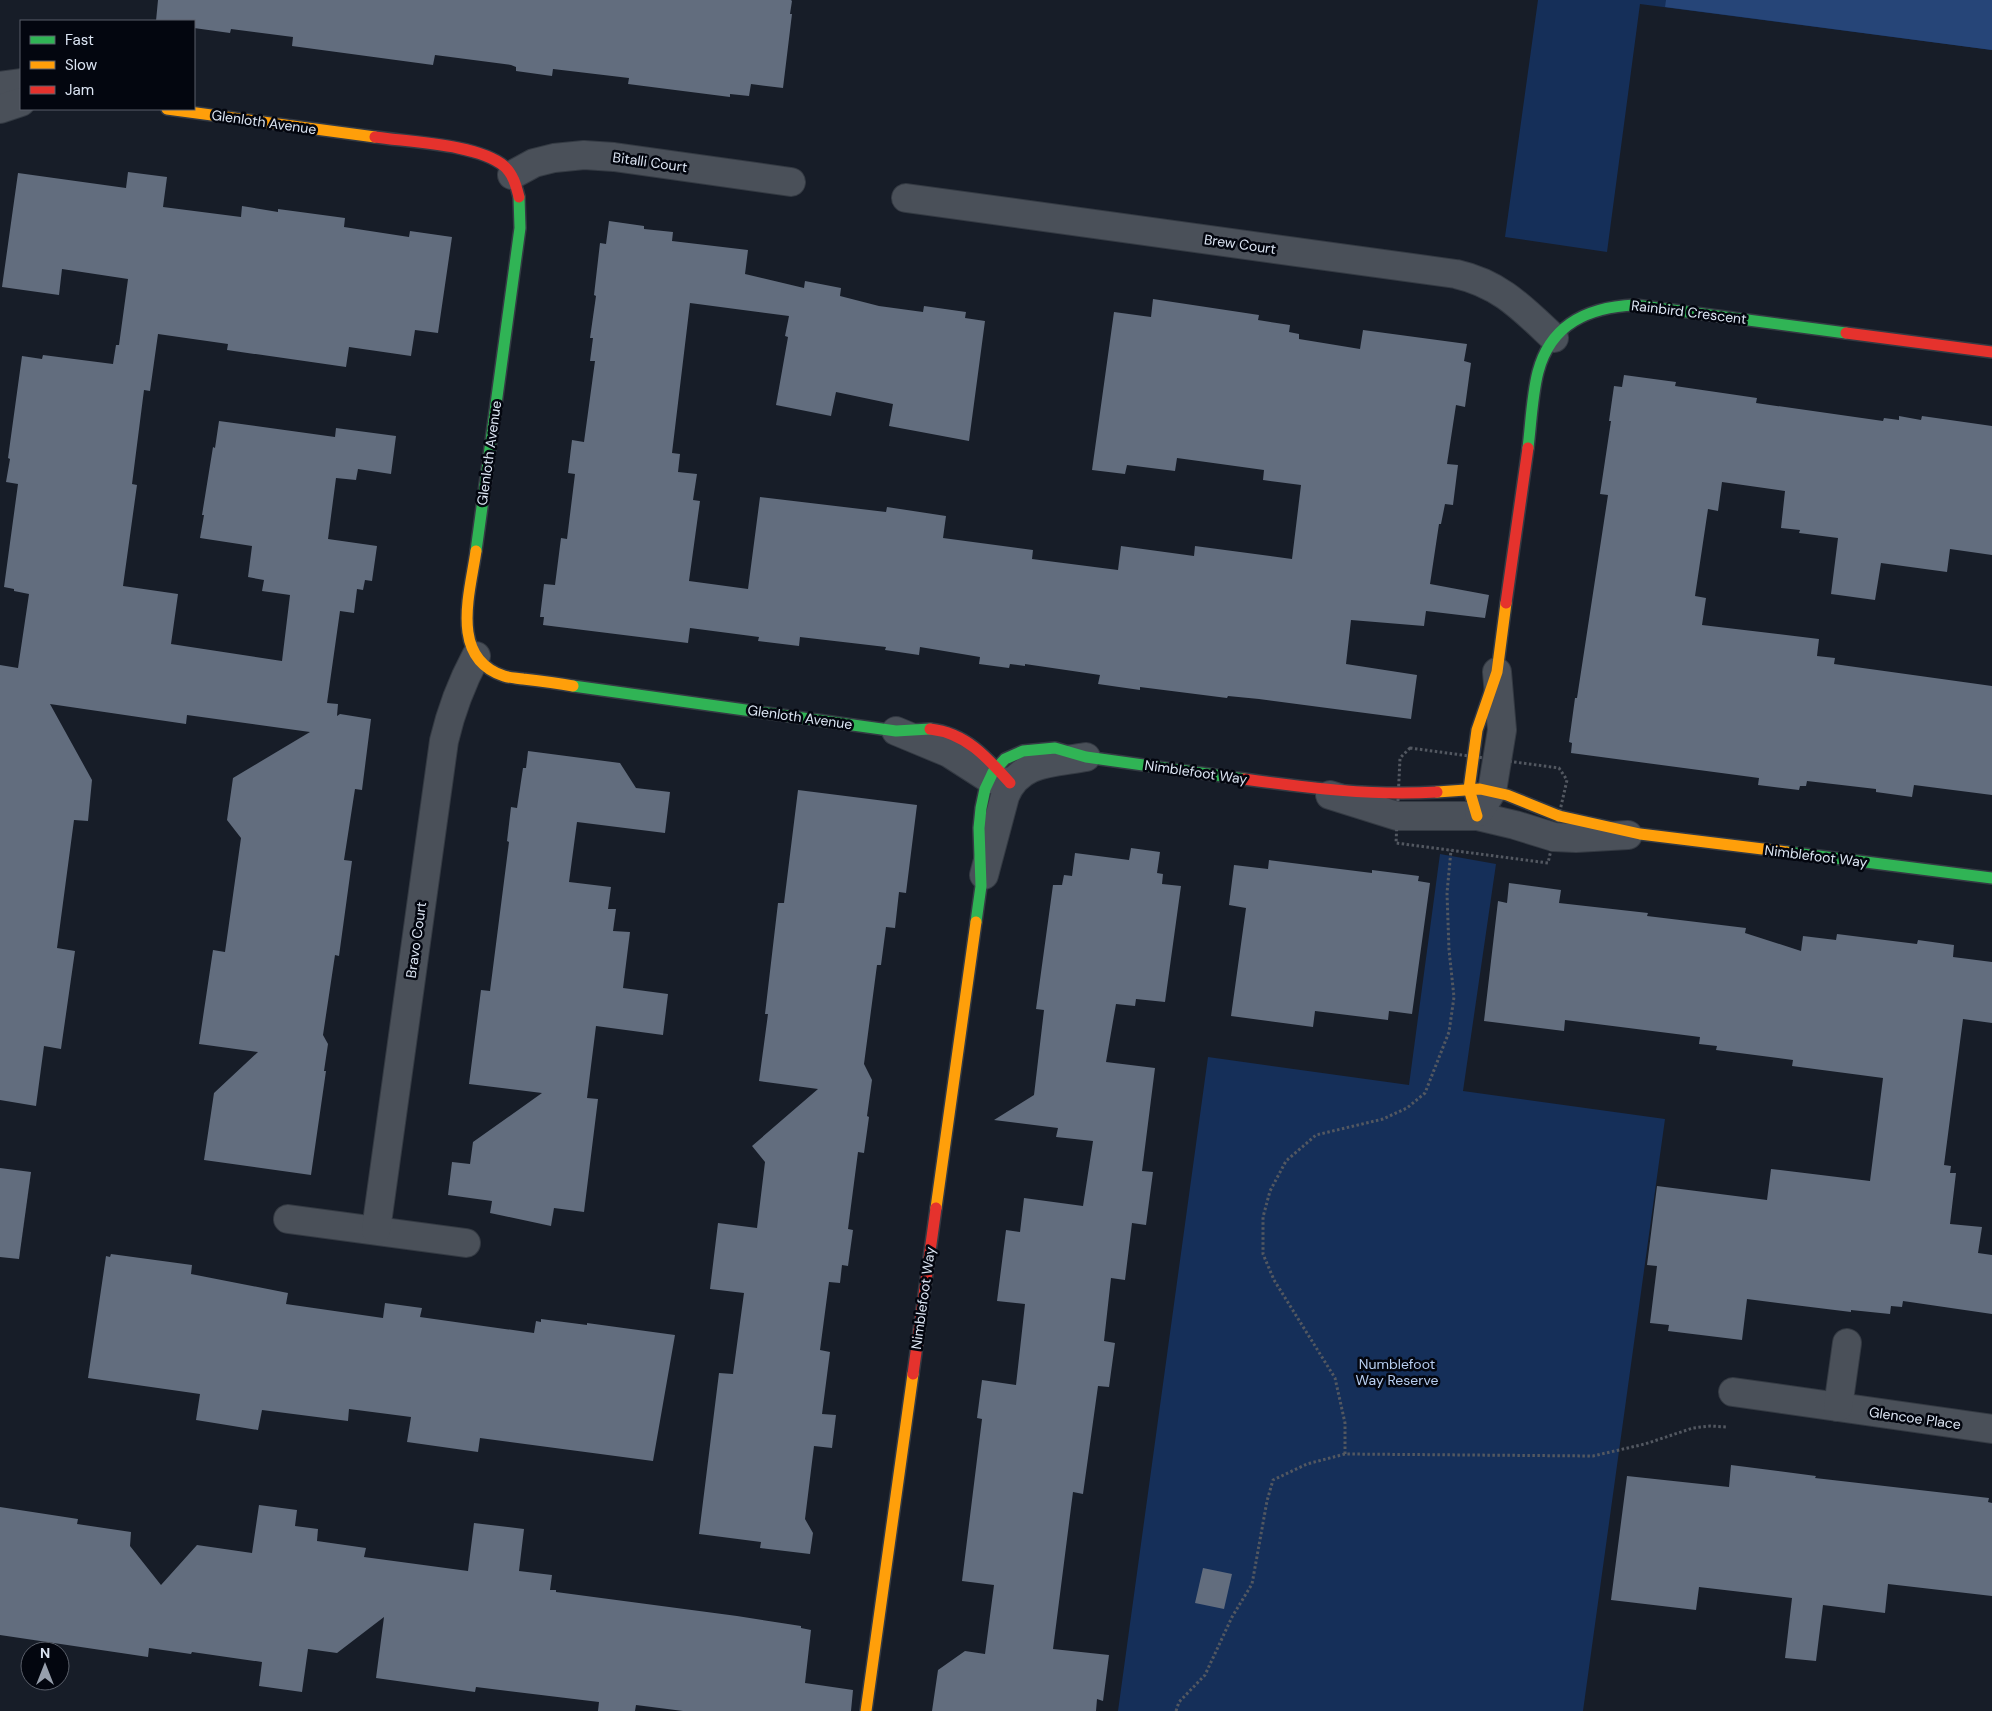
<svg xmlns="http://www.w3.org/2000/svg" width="1992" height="1711" viewBox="0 0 1992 1711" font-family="'DM Sans',sans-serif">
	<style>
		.green { fill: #152f59 }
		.forest { fill: #264578 }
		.building { fill: #626d7e }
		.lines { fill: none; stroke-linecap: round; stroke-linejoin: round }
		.street-casing { stroke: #343a43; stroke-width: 30 }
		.fast-casing { stroke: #343a43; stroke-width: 14 }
		.slow-casing { stroke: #343a43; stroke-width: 14 }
		.jam-casing { stroke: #343a43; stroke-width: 14 }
		.path { stroke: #535861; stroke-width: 3; stroke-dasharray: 2.5 2.5; stroke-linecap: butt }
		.street { stroke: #4a5059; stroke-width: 28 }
		.fast { stroke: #30b455; stroke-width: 11 }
		.slow { stroke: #ff9f0a; stroke-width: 11 }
		.jam { stroke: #e5322d; stroke-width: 11 }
		.labels { text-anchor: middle; stroke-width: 5; stroke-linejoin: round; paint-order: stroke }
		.street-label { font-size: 14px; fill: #dce5f3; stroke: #03060f }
		.park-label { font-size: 14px; fill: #b8cef0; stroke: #03060f }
	</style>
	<rect width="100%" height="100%" fill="#171d28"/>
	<g class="green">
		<polygon points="1538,0 1992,0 1992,50 1640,4 1607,252 1505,237"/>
		<polygon points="1440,854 1496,864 1463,1091 1665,1119 1583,1711 1118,1711 1208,1057 1409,1085"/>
	</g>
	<polygon class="forest" points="1666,0 1992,0 1992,50 1665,7"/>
	<g class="building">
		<polygon points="158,0 791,0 792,1 790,14 792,14 783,88 751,84 749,96 730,94 730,97 628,84 629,78 553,69 552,76 516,71 516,67 511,65 435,55 433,65 292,46 293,37 231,29 230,33 194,28 194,21 156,21"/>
		<polygon points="128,172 167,177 163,207 241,217 242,206 278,212 278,209 345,218 344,227 409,237 410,231 452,237 438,333 415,330 411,356 349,347 346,367 227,350 228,344 158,334 150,391 144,390 132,484 137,485 123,586 178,594 171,644 282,661 290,595 262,591 264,580 248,577 252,546 200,538 204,515 202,515 213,447 215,448 219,421 335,437 336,428 396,436 391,474 358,469 356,480 336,478 328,539 377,546 372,581 365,580 363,590 357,589 354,613 340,611 327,703 338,704 337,716 340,714 371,719 362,790 355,789 344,860 352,861 339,956 335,955 323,1035 328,1044 324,1071 326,1071 311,1175 204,1160 214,1093 258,1052 199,1044 213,950 225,952 241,838 227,820 233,778 310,732 187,715 186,724 50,704 92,780 88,821 74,820 57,948 75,951 61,1049 44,1046 36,1106 0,1100 0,665 18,668 29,594 14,591 14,589 4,587 18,484 6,482 10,459 8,458 22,356 42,359 43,355 113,364 116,345 119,345 128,279 62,269 59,295 2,287 18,173 126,188"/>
		<polygon points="609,221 644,226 644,229 673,232 672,241 748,250 745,274 804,288 805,281 841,288 840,296 879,306 923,312 924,306 966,312 965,318 985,321 969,441 889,426 893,404 836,392 831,416 776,405 788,337 785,336 789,316 690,303 672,453 680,454 678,472 697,474 693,500 700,501 689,581 748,589 760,497 886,512 887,507 946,516 943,538 1033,550 1032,559 1118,570 1121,546 1194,556 1195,546 1292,559 1301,485 1263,480 1264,470 1177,458 1175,471 1127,465 1125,474 1092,470 1114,312 1151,317 1153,299 1259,315 1258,320 1290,325 1289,332 1299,334 1299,339 1360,349 1363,330 1467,344 1464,361 1471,363 1465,407 1456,405 1447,464 1458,465 1453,505 1445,504 1441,524 1439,524 1430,584 1489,595 1485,618 1426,611 1424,626 1351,620 1346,664 1417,675 1411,719 1259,699 1228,696 1227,698 1140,687 1140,690 1098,684 1100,675 1025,664 1025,666 1010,664 1009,668 979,664 980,657 920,647 919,655 885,650 886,647 800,637 799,646 758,641 759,637 690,628 688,643 543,625 544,617 540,617 544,584 555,585 561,538 567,539 575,474 568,473 572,440 584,442 595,361 590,361 593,338 590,338 596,296 594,295 600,243 606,244"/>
		<polygon points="1624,375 1676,382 1675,386 1757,398 1756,403 1883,421 1884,418 1899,420 1899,416 1921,420 1922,416 1992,426 1992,555 1950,549 1947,572 1881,563 1875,600 1831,594 1838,538 1799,533 1800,530 1781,528 1785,491 1722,482 1718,511 1708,509 1695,596 1706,598 1702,625 1819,639 1817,656 1835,658 1834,664 1992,686 1992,795 1914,785 1912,797 1876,792 1876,789 1807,781 1806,786 1800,786 1799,790 1758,785 1759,778 1571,753 1572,743 1569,742 1575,698 1577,698 1608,495 1600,494 1611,421 1609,421 1614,386 1622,387"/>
		<polygon points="528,751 620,763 636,788 670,792 665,833 577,822 569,882 611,887 608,909 616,909 613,931 630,932 623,988 668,994 663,1035 596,1026 587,1098 598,1099 584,1212 554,1208 551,1226 490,1213 492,1201 448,1195 452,1162 470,1164 473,1142 542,1093 469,1084 481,990 490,991 509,842 507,841 511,807 517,808 523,768 526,768"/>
		<polygon points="798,790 917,805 906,893 899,892 895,928 886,927 881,965 877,965 864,1064 872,1080 867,1116 869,1117 864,1153 858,1152 848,1229 853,1230 848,1266 842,1265 840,1283 829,1282 820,1350 830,1352 822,1414 836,1415 832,1448 814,1446 805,1519 813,1533 810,1554 760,1548 761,1542 699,1534 719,1373 733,1374 744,1293 710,1289 718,1223 757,1228 765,1162 752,1146 818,1089 759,1081 768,1014 765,1014 778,903 784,903"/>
		<polygon points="1131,848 1160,852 1157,873 1163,874 1162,884 1181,886 1165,1002 1136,999 1135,1006 1116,1004 1106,1062 1155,1068 1142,1171 1153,1172 1146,1225 1132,1223 1125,1280 1111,1278 1104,1341 1115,1343 1109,1387 1098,1386 1083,1494 1073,1492 1053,1649 1109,1655 1103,1701 1097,1699 1096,1711 932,1711 938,1670 965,1651 985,1654 994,1585 962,1581 982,1419 977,1418 982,1380 1016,1385 1025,1304 997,1301 1006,1230 1020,1232 1024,1198 1083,1206 1093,1141 1056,1137 1058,1128 994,1120 1034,1095 1044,1010 1036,1009 1053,885 1062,885 1064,875 1072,876 1075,853 1129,860"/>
		<polygon points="1269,860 1372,873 1372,870 1419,876 1418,881 1430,883 1412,1014 1389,1011 1388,1020 1315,1011 1313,1027 1231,1016 1246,908 1229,905 1234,865 1268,869"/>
		<polygon points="1509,883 1561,890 1559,903 1648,913 1647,916 1746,928 1745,933 1801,951 1803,936 1836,940 1837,934 1917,944 1918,940 1954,945 1953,957 1992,962 1992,1023 1963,1019 1944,1165 1951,1166 1950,1173 1956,1173 1950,1224 1982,1227 1978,1253 1992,1255 1992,1314 1903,1301 1902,1307 1891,1306 1890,1314 1851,1310 1851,1312 1747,1299 1742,1340 1668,1331 1669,1325 1650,1323 1657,1266 1647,1265 1657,1186 1767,1200 1771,1169 1870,1181 1883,1078 1792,1066 1793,1060 1716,1050 1717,1046 1699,1044 1700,1037 1565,1020 1564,1031 1484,1021 1498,901 1507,903"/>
		<polygon points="0,1168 31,1172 19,1259 0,1257"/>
		<polygon points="111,1254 192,1265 191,1274 288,1293 286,1304 383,1318 385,1303 422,1308 420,1317 534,1333 536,1321 541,1322 541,1319 587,1325 587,1323 675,1335 653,1461 480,1438 478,1452 407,1442 411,1417 349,1409 348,1421 262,1410 258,1430 196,1420 200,1394 88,1378 106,1256 110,1257"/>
		<polygon points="1731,1465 1816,1476 1815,1478 1989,1498 1988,1502 1992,1503 1992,1596 1888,1584 1885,1613 1823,1605 1816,1661 1785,1658 1792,1598 1699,1587 1696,1610 1611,1600 1627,1476 1729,1487"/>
		<polygon points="259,1505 297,1510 295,1526 318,1529 317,1541 366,1548 364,1557 468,1571 474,1523 524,1529 519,1571 552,1575 550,1590 556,1590 556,1592 737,1616 801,1626 801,1628 811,1630 805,1683 853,1690 851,1711 683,1711 636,1705 635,1711 598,1711 599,1702 476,1687 475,1692 376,1678 384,1617 337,1653 308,1649 302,1692 259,1686 262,1662 192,1652 191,1654 149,1648 148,1657 0,1635 0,1507 78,1519 77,1524 131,1532 130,1546 161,1585 197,1545 252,1553"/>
		<polygon points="1203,1568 1232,1574 1224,1609 1195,1603"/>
	</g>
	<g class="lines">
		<defs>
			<g id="street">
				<polyline points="0,86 21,83"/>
				<polyline points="0,109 21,102"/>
				<polyline points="512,175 534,163 554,158 584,155 614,157 791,182"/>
				<path d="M906,198L1456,274C1500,284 1522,308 1554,338"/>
				<polyline points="896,731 949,753 988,778 1010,783"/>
				<polyline points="1330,795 1397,816 1477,816 1515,825 1554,837 1576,838 1628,835"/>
				<polyline points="1479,812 1492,791 1502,730 1497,672"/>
				<path d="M984,875L1005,796C1019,761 1053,763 1086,757"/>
				<polyline points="288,1219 466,1243"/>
				<path d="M376,1230L444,741C451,711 461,684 476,656"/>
				<polyline points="1733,1392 1992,1429"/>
				<polyline points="1838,1407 1847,1343"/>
			</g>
			<g id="fast">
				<path d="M1528,448C1531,424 1532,395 1538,372C1551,323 1589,307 1635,305L1846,333"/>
				<polyline points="476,551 520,228 519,197"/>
				<polyline points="573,686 896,731 930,729"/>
				<polyline points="1787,852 1992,878"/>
				<polyline points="976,922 981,886 979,828 981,808 985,789 993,772 1005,759 1023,751 1055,748 1086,757 1244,779"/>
			</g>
			<g id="slow">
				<polyline points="167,109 375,137"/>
				<path d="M476,551C470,593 449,658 504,676C510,678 517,678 523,679C540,681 556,683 573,686"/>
				<polyline points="1437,792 1480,789 1507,795 1559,816 1640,834 1787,852"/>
				<polyline points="1477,816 1469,789 1477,730 1497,672 1506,603"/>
				<polyline points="936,1208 976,922"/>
				<polyline points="866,1711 913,1374"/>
			</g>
			<g id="jam">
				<path d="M375,137C408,142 478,144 504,166C513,174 516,185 519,197"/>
				<polyline points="1846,333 1992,352"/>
				<polyline points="1506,603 1528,448"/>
				<path d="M930,729C966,733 987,757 1010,783"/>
				<path d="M1244,779C1308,788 1372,796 1437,792"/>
				<polyline points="913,1374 936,1208"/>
			</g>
		</defs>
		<use href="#street" class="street-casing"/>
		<use href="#fast" class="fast-casing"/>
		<use href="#slow" class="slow-casing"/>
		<use href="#jam" class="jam-casing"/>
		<g class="path">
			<polygon points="1410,748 1559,768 1567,780 1548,863 1396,843 1400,758"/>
			<polyline points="1345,1454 1345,1423 1335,1378 1274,1280 1263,1254 1263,1217 1270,1191 1286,1161 1316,1135 1383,1119 1407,1108 1425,1093 1449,1032 1454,997 1449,950 1447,893 1451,850"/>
			<polyline points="1176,1711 1179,1702 1205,1675 1232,1617 1252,1584 1267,1501 1273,1480 1307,1464 1345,1454 1593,1456 1645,1444 1693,1428 1710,1426 1726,1427"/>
		</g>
		<use href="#street" class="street"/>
		<use href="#fast" class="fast"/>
		<use href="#slow" class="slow"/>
		<use href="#jam" class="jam"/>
	</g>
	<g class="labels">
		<g class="street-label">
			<text transform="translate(264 122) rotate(8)" y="5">Glenloth Avenue</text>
			<text transform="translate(650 162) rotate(8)" y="5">Bitalli Court</text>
			<text transform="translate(1240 244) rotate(8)" y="5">Brew Court</text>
			<text transform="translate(1689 312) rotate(7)" y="5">Rainbird Crescent</text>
			<text transform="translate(489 453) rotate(-82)" y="5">Glenloth Avenue</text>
			<text transform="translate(800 717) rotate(8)" y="5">Glenloth Avenue</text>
			<text transform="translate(1196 772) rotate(8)" y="5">Nimblefoot Way</text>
			<text transform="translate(1816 856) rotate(7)" y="5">Nimblefoot Way</text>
			<text transform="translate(416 940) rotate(-82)" y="5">Bravo Court</text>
			<text transform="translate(923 1298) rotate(-82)" y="5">Nimblefoot Way</text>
			<text transform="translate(1915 1418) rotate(8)" y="5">Glencoe Place</text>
		</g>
		<g class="park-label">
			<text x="1397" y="1369">Numblefoot<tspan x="1397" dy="16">Way Reserve</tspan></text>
		</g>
	</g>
	<rect x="20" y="20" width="175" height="90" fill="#03060f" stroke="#5a5f6a"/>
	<rect x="30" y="36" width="25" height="8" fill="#30b455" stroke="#5a5f6a"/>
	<text x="65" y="45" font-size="15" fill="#dce5f3">Fast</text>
	<rect x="30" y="61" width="25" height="8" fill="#ff9f0a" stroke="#5a5f6a"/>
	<text x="65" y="70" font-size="15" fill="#dce5f3">Slow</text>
	<rect x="30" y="86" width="25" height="8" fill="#e5322d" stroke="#5a5f6a"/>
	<text x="65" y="95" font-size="15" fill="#dce5f3">Jam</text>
	<g transform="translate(45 1666)"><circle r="24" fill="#03060f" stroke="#5a5f6a"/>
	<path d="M0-4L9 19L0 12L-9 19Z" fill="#979fac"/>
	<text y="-8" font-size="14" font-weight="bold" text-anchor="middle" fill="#dce5f3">N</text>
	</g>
</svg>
